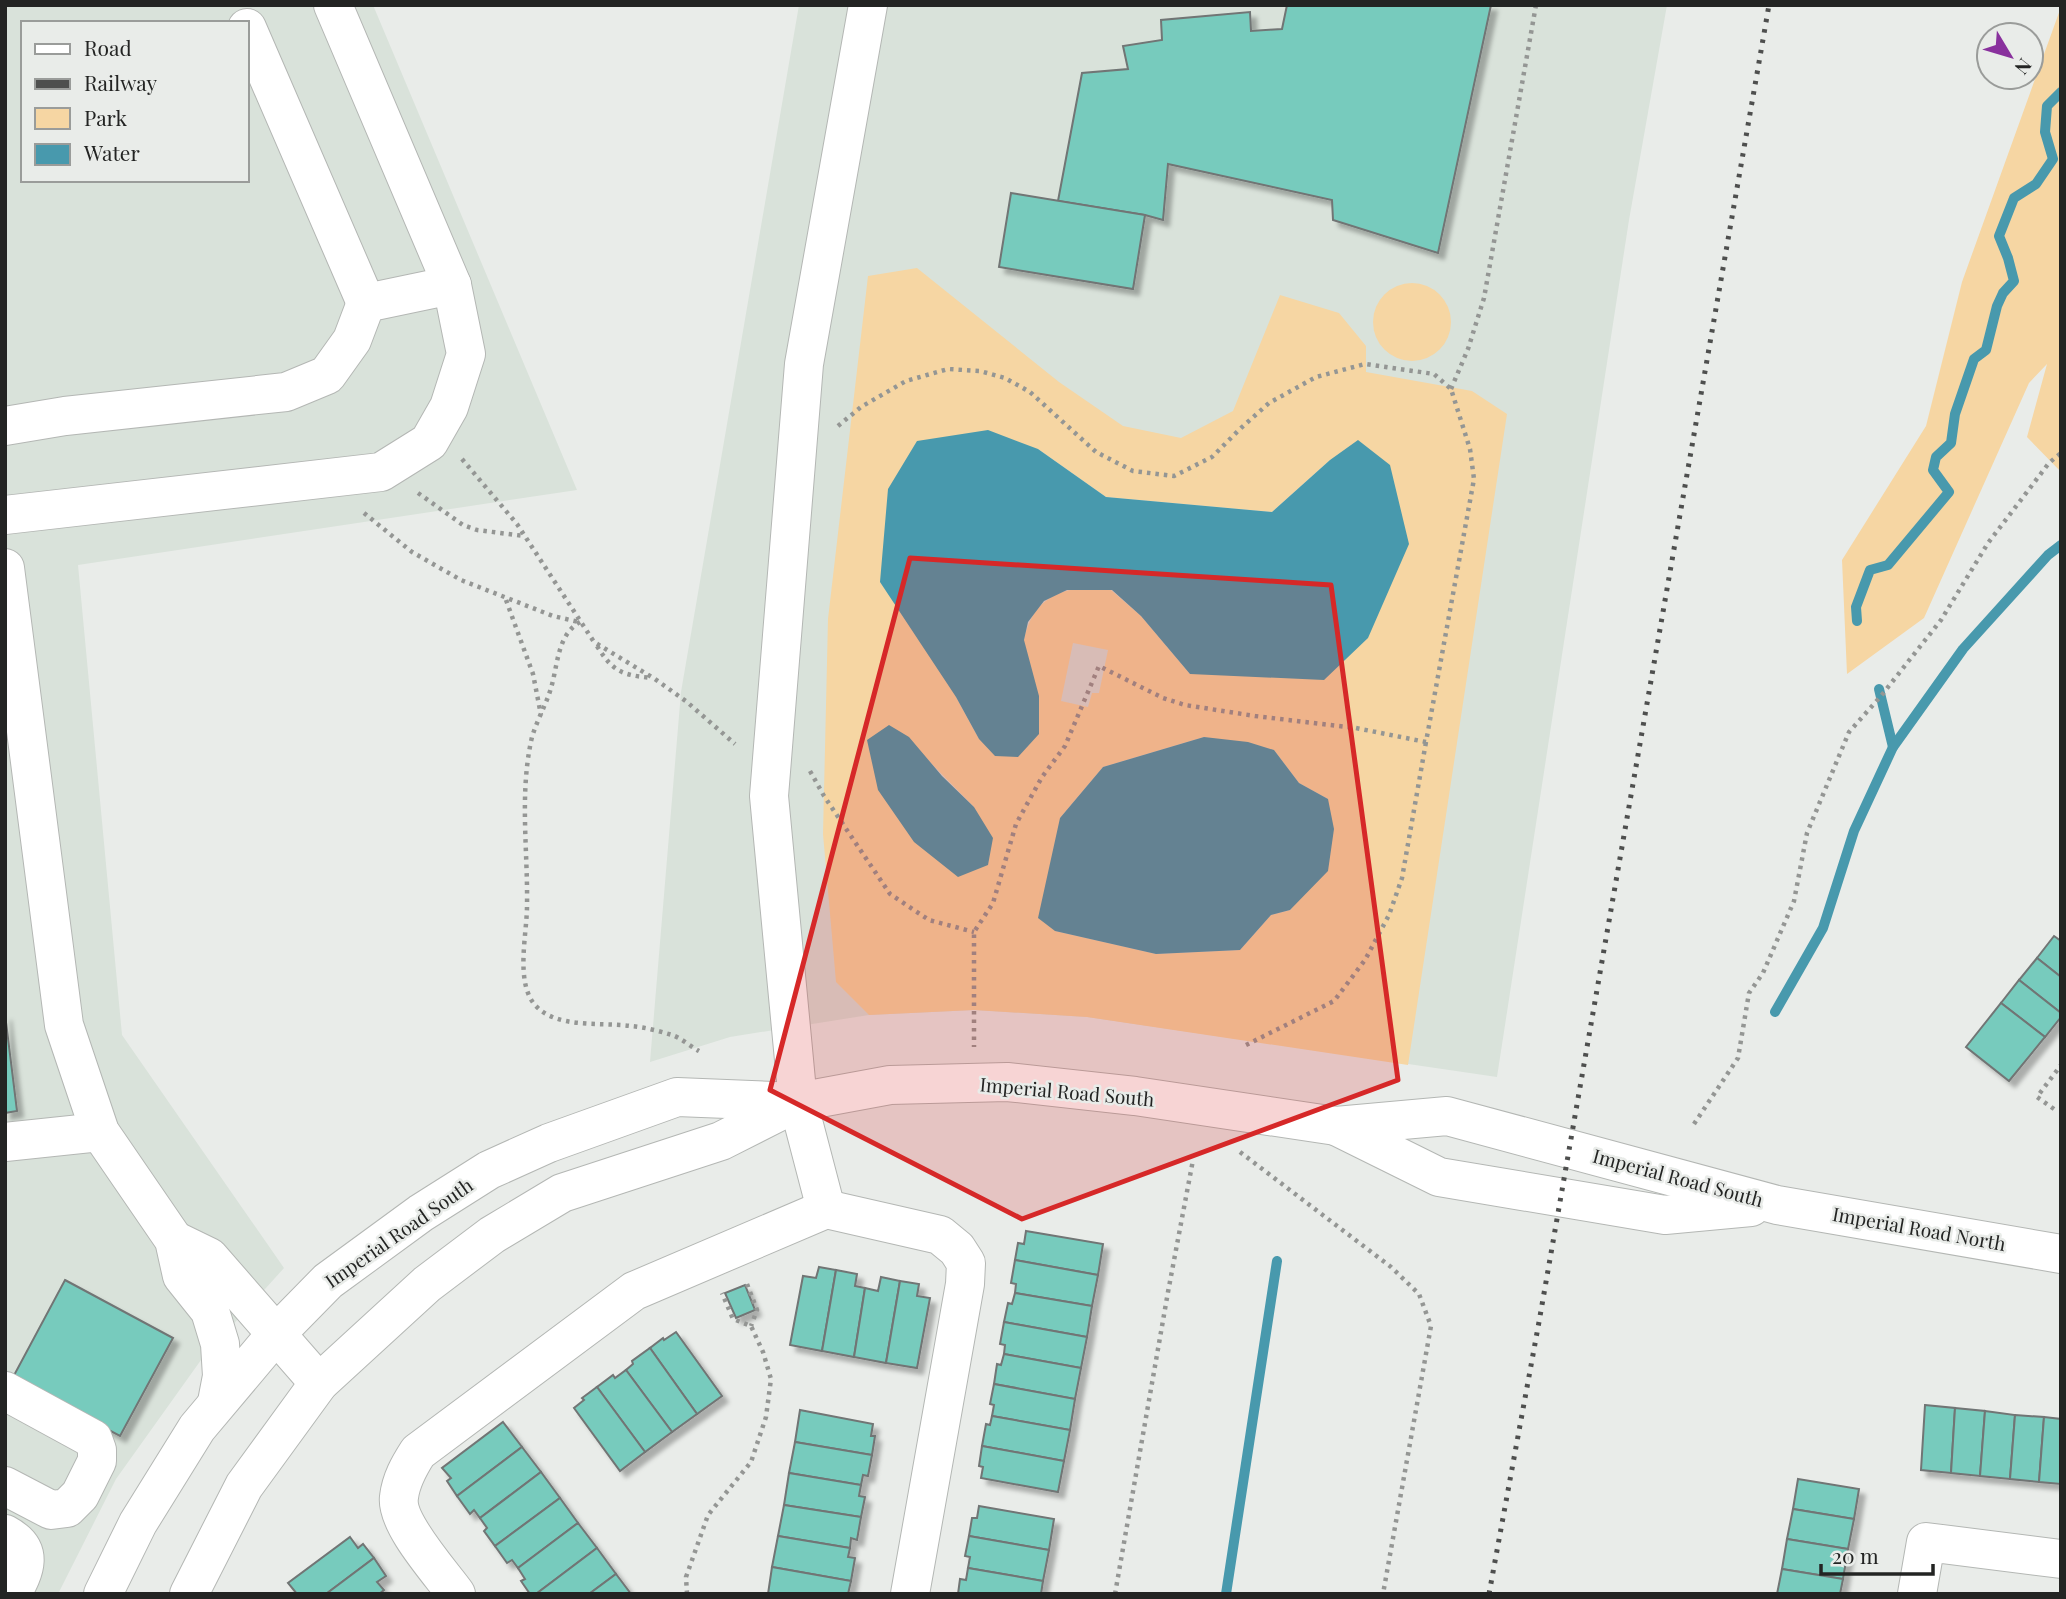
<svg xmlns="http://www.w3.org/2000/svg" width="2066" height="1599" viewBox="0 0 2066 1599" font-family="'Playfair Display',serif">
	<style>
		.built { fill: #d9e2da; fill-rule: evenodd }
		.green { fill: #f6d6a3; fill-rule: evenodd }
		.water { fill: #4899ad }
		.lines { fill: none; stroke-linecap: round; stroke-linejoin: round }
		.stream { stroke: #4899ad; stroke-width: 10 }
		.building { fill: #77cbbd; stroke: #717574; stroke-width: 2; filter: url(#shadow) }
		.minor-casing { stroke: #b4b7b4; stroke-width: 40 }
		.path { stroke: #949694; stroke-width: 4.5; stroke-dasharray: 3.5 5; stroke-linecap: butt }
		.minor { stroke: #fff; stroke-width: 38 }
		.rail { stroke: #4e4f4e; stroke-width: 5; stroke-dasharray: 3.5 7; stroke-linecap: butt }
		.marked { fill: #d62828; fill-opacity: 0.2; stroke: #d62828; stroke-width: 5; stroke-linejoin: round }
		.labels { text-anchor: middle; stroke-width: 5; stroke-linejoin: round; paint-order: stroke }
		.street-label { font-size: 19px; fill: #232423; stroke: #e9ece9 }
	</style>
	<defs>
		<filter id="shadow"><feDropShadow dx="6" dy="6" stdDeviation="2" flood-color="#0004"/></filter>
	</defs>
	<rect width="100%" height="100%" fill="#e9ece9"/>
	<g class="built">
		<path d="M5,5H373L577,490L78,565L122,1035L284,1268L201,1360L116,1479L58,1594H5ZM23,23H247V180H23Z"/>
		<polygon points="799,5 1667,5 1629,220 1497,1077 1087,1017 974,1010 869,1015 730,1037 650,1062 681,692"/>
	</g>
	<g class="green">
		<polygon points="2061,7 2061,472 2027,437 2047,364 2029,383 1924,618 1847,674 1842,560 1926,426 1962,282"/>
		<path d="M917,268L1059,382L1123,426L1181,438L1233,411L1280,295L1339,313L1366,346V372L1472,391L1507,414L1408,1065L1087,1017L974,1010L869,1015L836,982L823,834L828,619L868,276ZM1038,449L1106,497L1272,512L1330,460L1190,674L1141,616L1111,590C1098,590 1079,587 1066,591C1041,598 1029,616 1024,640L979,739L956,697ZM1073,643L1108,650L1099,693H1092L1088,707L1061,701ZM1204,737L1274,750L1299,783L1328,799L1291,910L1271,915L1240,950L1156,954L1055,931L1060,818L1103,767ZM928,760L974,807L914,842Z"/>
		<circle cx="1412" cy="322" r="39"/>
	</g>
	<g class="water">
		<polygon points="988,430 1038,449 1106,497 1272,512 1330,460 1358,440 1390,465 1409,544 1368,638 1324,680 1190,674 1141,616 1112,590 1067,590 1044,601 1028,622 1024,640 1039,696 1039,734 1018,757 995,756 979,739 956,697 880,582 888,489 917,441"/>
		<polygon points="889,725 909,737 942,776 974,807 993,838 988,865 958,877 914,842 878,790 867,740"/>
		<polygon points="1204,737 1248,742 1274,750 1299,783 1328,799 1334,829 1328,871 1290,910 1271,915 1240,950 1156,954 1055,931 1038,918 1060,818 1103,767"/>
	</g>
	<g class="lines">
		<g class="stream">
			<polyline points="1857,621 1856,607 1870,570 1888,565 1949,492 1933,470 1936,457 1951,443 1955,414 1974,359 1986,350 1997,306 2003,293 2014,281 2008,258 1999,236 2014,198 2036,184 2053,159 2045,132 2047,106 2061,92"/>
			<polyline points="1879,689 1893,747"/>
			<polyline points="1775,1012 1823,928 1854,831 1893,747 1963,649 2048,555 2061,545"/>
			<polyline points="1226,1594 1277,1261"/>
		</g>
	</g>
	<g class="building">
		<polygon points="1287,5 1491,5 1438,253 1333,220 1332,200 1168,164 1163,220 1145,215 1058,201 1082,73 1128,69 1123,46 1162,40 1161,20 1250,12 1251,31 1282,29"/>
		<polygon points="1011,193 1145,215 1133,289 999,267"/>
		<polygon points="2054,936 2061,941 2061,977 2037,958"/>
		<polygon points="2037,958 2061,977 2061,1013 2019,980"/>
		<polygon points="2019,980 2061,1013 2061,1017 2045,1037 2001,1003"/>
		<polygon points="2001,1003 2045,1037 2009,1081 1966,1047"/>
		<polygon points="5,1014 17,1111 5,1113"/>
		<polygon points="1026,1231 1103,1244 1098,1275 1015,1260 1018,1243 1024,1244"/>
		<polygon points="1015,1260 1098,1275 1092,1306 1015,1293 1016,1284 1011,1283"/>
		<polygon points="819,1267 836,1270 822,1351 790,1345 803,1276 816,1278"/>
		<polygon points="836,1270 857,1274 855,1286 865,1288 854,1357 822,1351"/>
		<polygon points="881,1277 900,1281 886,1363 854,1357 865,1288 878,1291"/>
		<polygon points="65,1280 173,1338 120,1436 12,1379"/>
		<polygon points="900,1281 919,1284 917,1296 930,1298 917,1368 886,1363"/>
		<polygon points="745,1285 755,1310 736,1318 725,1293"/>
		<polygon points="1015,1293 1092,1306 1087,1337 1004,1322 1008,1303 1012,1304"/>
		<polygon points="1004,1322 1087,1337 1081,1368 1004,1354 1005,1345 1000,1344"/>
		<polygon points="676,1332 722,1396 697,1414 650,1348 663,1338 664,1340"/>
		<polygon points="650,1348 697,1414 672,1432 626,1370 633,1364 632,1361"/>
		<polygon points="1004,1354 1081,1368 1075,1399 994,1384 997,1364 1001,1365"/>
		<polygon points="626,1370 672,1432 645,1452 597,1387 613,1375 615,1378"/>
		<polygon points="994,1384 1075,1399 1070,1430 992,1416 994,1405 990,1404"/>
		<polygon points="597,1387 645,1452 620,1471 574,1408 584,1400 582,1398"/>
		<polygon points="1925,1405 1955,1408 1951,1473 1921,1470"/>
		<polygon points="1955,1408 1985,1411 1980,1476 1951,1473"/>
		<polygon points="800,1410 873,1424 871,1436 875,1436 872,1455 795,1442"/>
		<polygon points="1985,1411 2015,1415 2010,1479 1980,1476"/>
		<polygon points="2015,1415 2044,1417 2039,1482 2010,1479"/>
		<polygon points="992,1416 1070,1430 1064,1461 982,1446 986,1424 990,1425"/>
		<polygon points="2044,1417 2061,1419 2061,1484 2039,1482"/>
		<polygon points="503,1422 522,1447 457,1496 447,1481 451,1478 442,1468"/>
		<polygon points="795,1442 872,1455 868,1476 863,1475 861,1485 789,1473"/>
		<polygon points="982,1446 1064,1461 1058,1492 981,1478 983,1467 979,1466"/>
		<polygon points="522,1447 541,1472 480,1518 474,1510 470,1514 457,1496"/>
		<polygon points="541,1472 560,1498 495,1546 484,1531 487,1528 480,1518"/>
		<polygon points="789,1473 861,1485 859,1496 865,1497 861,1517 784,1505"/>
		<polygon points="1798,1479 1859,1489 1854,1519 1793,1509"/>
		<polygon points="560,1498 578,1523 518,1568 512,1560 507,1563 495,1546"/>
		<polygon points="784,1505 861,1517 857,1540 851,1538 850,1548 778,1536"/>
		<polygon points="979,1506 1054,1519 1049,1550 969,1536 972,1518 977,1518"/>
		<polygon points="1793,1509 1854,1519 1848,1549 1787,1539"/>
		<polygon points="578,1523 597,1548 536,1594 530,1594 521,1581 525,1579 518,1568"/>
		<polygon points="778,1536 850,1548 848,1557 855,1558 851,1581 772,1567"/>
		<polygon points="969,1536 1049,1550 1043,1581 968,1568 970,1557 965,1556"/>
		<polygon points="350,1537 358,1548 363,1544 374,1558 326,1594 297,1594 288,1583"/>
		<polygon points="1787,1539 1848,1549 1843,1579 1782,1569"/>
		<polygon points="597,1548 616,1574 589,1594 536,1594"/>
		<polygon points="374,1558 386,1576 377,1582 384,1590 379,1594 326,1594"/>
		<polygon points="772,1567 851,1581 848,1594 768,1594"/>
		<polygon points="968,1568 1043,1581 1041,1594 958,1594 960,1579 966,1580"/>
		<polygon points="1782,1569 1843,1579 1840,1594 1777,1594"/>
		<polygon points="616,1574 631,1594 589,1594"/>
	</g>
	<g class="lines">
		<defs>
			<g id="minor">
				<polyline points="247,28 366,303"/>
				<polyline points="5,426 65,416 286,392 327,375 352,340 366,303 452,285"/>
				<polyline points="5,515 381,472 429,442 449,407 466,354 452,285 333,5"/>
				<polyline points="5,568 64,1025 100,1132 174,1240 182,1276 210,1311 220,1344 222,1376 217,1402"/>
				<polyline points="1336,1126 1439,1177 1665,1215 1751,1207"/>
				<polyline points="5,1142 100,1132"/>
				<polyline points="826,1209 798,1102 769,796 804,364 868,5"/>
				<polyline points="174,1240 209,1257 319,1383"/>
				<polyline points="5,1391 93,1439 97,1450 97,1461 80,1495 67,1508 51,1510 5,1486"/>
				<path d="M5,1534C35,1550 25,1570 12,1594"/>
				<polyline points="103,1594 138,1523 197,1428 276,1334 328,1281 421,1213 489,1170 549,1143 677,1097 798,1102 890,1085 1007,1082 1135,1096 1336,1126 1447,1116 1777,1205 2061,1254"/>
				<polyline points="189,1594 244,1486 319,1383 427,1284 492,1235 562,1193 721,1141 796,1103"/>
				<path d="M456,1594C441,1573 395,1523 399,1497C401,1480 409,1466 418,1452L634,1291L826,1209L940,1235L957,1249L966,1263L965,1284L910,1594"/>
				<polyline points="1917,1594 1926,1542 2061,1559"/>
			</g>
		</defs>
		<use href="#minor" class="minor-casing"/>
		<g class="path">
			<polyline points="1451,389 1468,349 1484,298 1536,5"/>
			<polyline points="838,426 861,407 906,381 948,369 980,371 1005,378 1030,392 1096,452 1133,471 1174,476 1212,457 1241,428 1269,403 1316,377 1365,364 1434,374 1451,389 1470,449 1474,479 1426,742 1356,728 1255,716 1185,705 1163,698 1099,666 1065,746 1042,777 1016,824 993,903 974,932 974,1047"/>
			<polyline points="462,459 517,524 594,642 655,679 687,702 735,744"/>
			<polyline points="418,493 463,525 477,530 524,536"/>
			<polyline points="364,513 412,552 461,580 553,616 579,622"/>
			<polyline points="506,600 533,674 541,715"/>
			<path d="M580,622C557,635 558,665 551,688C546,705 537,720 532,737C519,793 528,850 527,906C527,934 515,982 535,1005C556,1029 601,1022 630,1026C644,1027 659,1031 672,1035C681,1038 690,1046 699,1051"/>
			<path d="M597,646C613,672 622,675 652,678"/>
			<polyline points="810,771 824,796 890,894 929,920 974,932"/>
			<polyline points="1246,1045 1334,1001 1365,960 1389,915 1402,878 1426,742"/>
			<polyline points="2054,1109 2037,1097 2061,1065"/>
			<polyline points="1694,1124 1738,1058 1749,993 1763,973 1794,901 1807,833 1849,732 1881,696 1941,620 1988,543 2049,463 2061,453"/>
			<polyline points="1240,1152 1391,1267 1419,1294 1431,1326 1383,1594"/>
			<polyline points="747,1284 757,1310 751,1326"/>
			<polyline points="687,1594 686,1577 708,1515 751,1462 766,1417 771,1379 763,1352 751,1326 733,1319 722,1293"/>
			<polyline points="1115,1594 1168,1292 1193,1160"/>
		</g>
		<use href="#minor" class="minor"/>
		<polyline class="rail" points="1489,1594 1539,1322 1769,5"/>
	</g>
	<path class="marked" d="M910,558L1331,585L1398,1080L1022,1219L770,1090Z"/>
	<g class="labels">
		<g class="street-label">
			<text transform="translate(1067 1092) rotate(5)" y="7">Imperial Road South</text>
			<text transform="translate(1678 1178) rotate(15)" y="7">Imperial Road South</text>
			<text transform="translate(1919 1229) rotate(10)" y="7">Imperial Road North</text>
			<text transform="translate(399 1233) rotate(-35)" y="7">Imperial Road South</text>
		</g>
	</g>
	<rect width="2066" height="1599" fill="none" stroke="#232423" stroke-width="14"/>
	<rect x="21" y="21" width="228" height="161" fill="#e9ece9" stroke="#9a9c9a" stroke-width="2"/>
	<rect x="35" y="44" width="35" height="10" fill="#ffffff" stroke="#9a9c9a" stroke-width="2"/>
	<text x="84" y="56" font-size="21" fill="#232423">Road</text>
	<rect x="35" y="79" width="35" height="10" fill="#4e4f4e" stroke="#9a9c9a" stroke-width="2"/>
	<text x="84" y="91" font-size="21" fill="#232423">Railway</text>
	<rect x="35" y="108" width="35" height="21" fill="#f6d6a3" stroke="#9a9c9a" stroke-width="2"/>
	<text x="84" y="126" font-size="21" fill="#232423">Park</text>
	<rect x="35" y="144" width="35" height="21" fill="#4899ad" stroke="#9a9c9a" stroke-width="2"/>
	<text x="84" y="161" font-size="21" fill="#232423">Water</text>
	<g transform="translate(2010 56) rotate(128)"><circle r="33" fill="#e9ece9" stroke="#9a9c9a" stroke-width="2"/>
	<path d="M0-5L12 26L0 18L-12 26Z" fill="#89319d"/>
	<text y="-10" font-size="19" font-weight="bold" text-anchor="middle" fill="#232423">N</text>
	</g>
	<path d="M1821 1564v10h112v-10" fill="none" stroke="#232423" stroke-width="3.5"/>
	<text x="1832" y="1564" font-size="21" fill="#232423" stroke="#e9ece9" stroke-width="5" paint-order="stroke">20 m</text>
</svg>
